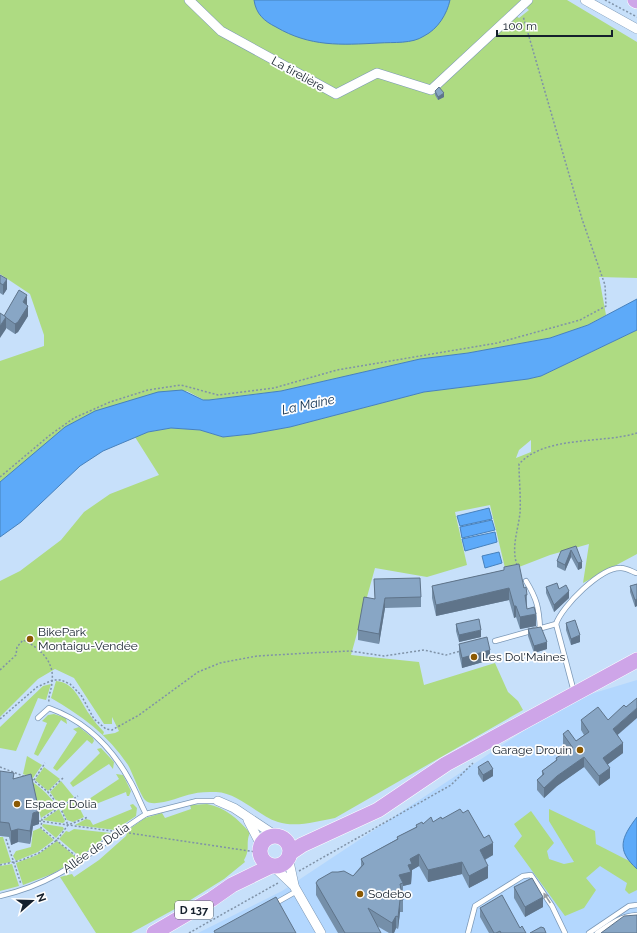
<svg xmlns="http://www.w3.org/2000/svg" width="637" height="933" viewBox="0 0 637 933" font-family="Raleway,sans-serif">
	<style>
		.built { fill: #b3d7fe }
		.green { fill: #aedb82; fill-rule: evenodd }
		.water { fill: #5daaf9; stroke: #4781bc }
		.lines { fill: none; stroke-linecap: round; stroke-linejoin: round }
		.service-casing { stroke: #7b98b7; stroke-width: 6 }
		.minor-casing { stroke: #7b98b7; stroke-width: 10 }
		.primary-casing { stroke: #fff; stroke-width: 16 }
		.path { stroke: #7f92a7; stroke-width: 1.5; stroke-dasharray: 2 2; stroke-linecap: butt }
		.service { stroke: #fff; stroke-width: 4.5 }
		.minor { stroke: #fff; stroke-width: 9 }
		.primary { stroke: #cea5e8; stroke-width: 15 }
		.wall { fill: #758fa9 }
		.shaded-wall { fill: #5f748a }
		.building { fill: #88a6c5; stroke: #5f748a }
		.oneway { fill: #969ba0 }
		.poi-dot { fill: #8b5903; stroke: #fefefe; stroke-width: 1.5 }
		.labels { text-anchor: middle; stroke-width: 3.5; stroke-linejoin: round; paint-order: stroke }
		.shield { fill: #fefefe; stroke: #5b636b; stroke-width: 1 }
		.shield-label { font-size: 11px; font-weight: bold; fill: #15202c }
		.street-label { font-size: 12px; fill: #15202c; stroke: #fefefe }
		.poi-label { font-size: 12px; fill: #15202c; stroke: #fefefe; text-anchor: start }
		.water-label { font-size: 13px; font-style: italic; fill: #0d2d4c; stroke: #fefefe }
	</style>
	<rect width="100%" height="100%" fill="#c7e0fa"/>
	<polygon class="built" points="637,680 637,933 198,933 282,891 534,724 584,696"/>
	<g class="green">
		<path d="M0,0H567L637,42V278L599,277L606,315L588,325L550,338L468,353L420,359L281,391L209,400H204L187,391L0,482V361L44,346V335L30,294L0,274ZM519,2L529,10L519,18L509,11Z"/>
		<path d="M637,330V554L583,583L589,544L550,555L506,572L490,505L455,512L467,565L427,577L375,568L351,655L419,662L424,685L495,663L508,692L518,701L523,710L335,818C317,821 296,828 278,822C257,815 239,793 216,792C208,792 199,792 192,794C181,796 153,809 145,800C140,794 133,774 128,765C109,736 81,715 51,698L56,681C75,682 80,702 90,715C94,721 99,727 104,732L103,735L115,733L119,731L112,717V724H104L74,678L55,669L38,679L0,717V581L20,571L61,540L84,512L110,494L159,475L135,437L148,432L171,428L200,430L223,437L251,434L290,427L424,392L528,379L541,376ZM531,440V452L516,458L519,450Z"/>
		<polygon points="51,684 46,700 38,698 16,751 0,748 0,727 43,686"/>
		<polygon points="54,714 66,718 67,724 61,720 38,756 34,754 47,723 42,721 48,715"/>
		<polygon points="79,727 93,738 94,741 92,744 87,740 57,771 53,768 77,732 73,729"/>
		<polygon points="101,748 114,762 113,769 109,764 73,787 70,783 100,753 97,749"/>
		<polygon points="27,756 42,765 33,778 23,774"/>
		<polygon points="44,767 60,779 48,791 35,780"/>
		<polygon points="116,774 123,775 131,791 129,796 127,796 126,792 86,808 83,803 119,779"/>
		<path d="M22,776C37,783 48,794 58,807L41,818L32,786L20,787Z"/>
		<polygon points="61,781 74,797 60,806 50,792"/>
		<polygon points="75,799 84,817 73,822 67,820 61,808"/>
		<polygon points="133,804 137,808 136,816 115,830 75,825 86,819 90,820 93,825 132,809 130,805"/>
		<path d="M207,804C226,808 237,818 250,833C245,843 251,849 244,860L245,862L224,879L184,904L131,933H96L60,877L72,874L74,877L99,860L126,836L128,830L145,818L162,813L165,818L191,809L190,805Z"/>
		<polygon points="59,809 65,821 63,823 43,820"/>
		<polygon points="549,809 595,831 596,844 637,865 637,890 629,894 625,890 627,883 600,866 586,878 596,890 584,908 565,916 514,846 522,836 514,824 531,811 554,843 547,851 549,859 564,864 574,862 549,821"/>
		<polygon points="43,824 63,827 64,829 56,838 42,826"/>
		<polygon points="40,828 54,840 38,852 16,861 13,856 16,851 31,847 33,831"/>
		<polygon points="74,829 111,833 80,857 59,839 66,831 69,832"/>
		<polygon points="0,837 3,837 11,862 0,864"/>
		<polygon points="57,841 78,859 52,874 23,885 16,863 37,855"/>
		<polygon points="12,864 19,886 0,891 0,866"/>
	</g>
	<g class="water">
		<path d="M254,0H450C447,14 438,29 424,36C412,44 394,42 379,43C341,45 310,47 276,27C264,21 256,14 254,0Z"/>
		<polygon points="637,299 637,330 541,376 528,379 424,392 290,427 251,434 223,437 200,430 171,428 148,432 103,451 80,466 21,522 0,537 0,482 65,427 95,411 158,392 182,390 203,400 209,400 281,391 420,359 468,353 550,338 588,325"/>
		<polygon points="489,508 492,519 460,526 457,516"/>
		<polygon points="492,520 495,530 462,538 460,527"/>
		<polygon points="495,532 497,542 465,551 462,539"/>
		<polygon points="499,552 502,563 485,568 482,556"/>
		<path d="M637,817V869C616,850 621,838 637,817Z"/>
	</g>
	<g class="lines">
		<defs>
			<g id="service">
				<path d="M526,581C537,599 539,608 540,629"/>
				<polyline points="495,641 556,624"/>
				<path d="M574,692L556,624C562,606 601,567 621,568C626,568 631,571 636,573"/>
				<path d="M38,718L49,708C85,721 112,748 130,781C136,791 140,803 146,814L197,801H218"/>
				<path d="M0,896C64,882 94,847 146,814"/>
				<polyline points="274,904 297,891"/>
				<polyline points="468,933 475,906 523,876 531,875 552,906 565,933"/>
				<polyline points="589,933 629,906 637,905"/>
				<path d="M597,933C610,924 621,916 637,915"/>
			</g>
			<g id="minor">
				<polyline points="189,0 221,31 336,94 377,73 431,90 528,0"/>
				<polyline points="585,0 637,29"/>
				<polyline points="218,801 234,808 276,836"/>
				<polyline points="248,820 261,845"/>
				<polyline points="288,857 294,885"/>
				<polyline points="273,866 294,886 321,933"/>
			</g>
			<g id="primary">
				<polyline points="635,0 637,1"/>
				<circle cx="275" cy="851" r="15"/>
				<polyline points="290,853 302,845 378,810 446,764 637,660"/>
				<polyline points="154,933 212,899 232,885 271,866"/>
			</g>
		</defs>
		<use href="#service" class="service-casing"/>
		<use href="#minor" class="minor-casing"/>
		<use href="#primary" class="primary-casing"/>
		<g class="path">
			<polyline points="605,0 637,17"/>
			<polyline points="0,477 50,435 74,418 110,402 148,390 181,385 218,395 274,388 337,370 497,343 580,320 606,306 605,285 582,219 523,16"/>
			<path d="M517,565C511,547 518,531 520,513C521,497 519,480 519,464C546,435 602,444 637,433"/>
			<path d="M0,670L16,655L17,647L23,640C39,647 55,662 52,681C52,689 48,695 49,703"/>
			<polyline points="0,719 37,687 53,680 61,680 70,684 81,695 94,719 106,729 112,730 139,715 198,672 220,663 257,656 309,653 350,651 384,656 424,650 446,655 461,651"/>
			<polyline points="0,767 26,777"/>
			<polyline points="63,778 48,792 60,807 68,825"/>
			<polyline points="32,779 48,792"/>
			<polyline points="34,780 45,763"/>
			<polyline points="39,821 112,831"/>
			<polyline points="129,833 256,852"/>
			<polyline points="6,839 21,884"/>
			<polyline points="76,856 41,828 42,819 78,796"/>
			<polyline points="0,865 22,860 39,853 57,840 68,825 88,817"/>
			<polyline points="299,871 451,785 473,763"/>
			<polyline points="189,933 278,883"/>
		</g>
		<use href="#service" class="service"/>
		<use href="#minor" class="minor"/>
		<use href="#primary" class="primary"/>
	</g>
	<g class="wall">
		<polygon points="435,91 444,97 438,100 435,95"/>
		<polygon points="0,275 7,289 3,295 0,293"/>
		<polygon points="27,305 28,316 18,332 15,334 6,328 6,329 4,316"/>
		<polygon points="576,546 582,568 578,570 571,557 565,571 557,567 557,561"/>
		<polygon points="504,567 524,588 527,595 527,609 536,626 520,629 516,617 514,618 509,600 436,616 432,598 432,586 504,570"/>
		<polygon points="374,579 421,597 421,607 385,608 379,644 358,640 358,630 375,599"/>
		<polygon points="637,584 637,606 635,607 630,592 630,586"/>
		<polygon points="546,587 559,589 569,598 554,612 546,593"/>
		<polygon points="566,623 580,642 571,645 566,630"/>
		<polygon points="456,624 481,637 459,642 456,631"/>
		<polygon points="528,629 547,649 534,653 528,636"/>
		<polygon points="459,644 490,660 462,668 459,654"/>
		<polygon points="581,720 618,735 623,753 608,764 610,778 599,786 584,767 557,786 544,798 537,790 537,780 542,775 542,771 556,760 556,758 568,751 563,744 563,734 576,741 584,735 581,730"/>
		<polygon points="478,767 493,776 483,782 478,774"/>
		<polygon points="0,771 14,779 39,824 33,826 30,844 18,842 11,845 9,837 0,836"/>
		<polygon points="463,813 493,855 485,860 488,878 469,888 462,874 428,882 419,866 412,870 411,884 403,886 403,895 402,895 403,900 403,912 400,912 398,929 396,928 394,933 389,933 377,926 381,933 338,933 316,895 316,883 353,876 361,866 361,859 397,839 397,837 416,827 416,825 433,822 442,819"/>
		<polygon points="514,887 543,907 525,917 514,898"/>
		<polygon points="480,908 520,928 526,933 489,933 480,917"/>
	</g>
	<g class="shaded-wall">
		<polygon points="444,93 444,97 438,100 438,97"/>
		<polygon points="7,279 7,289 3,295 3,285"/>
		<polygon points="27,295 27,306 23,302"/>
		<polygon points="28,306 28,316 18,332 15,334 15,324"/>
		<polygon points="6,317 6,329 0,338 0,326"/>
		<polygon points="571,550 571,557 565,571 565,565"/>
		<polygon points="582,562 582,568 578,570 578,563"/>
		<polygon points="509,588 509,600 436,616 436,605"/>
		<polygon points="569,591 569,598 554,612 554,605"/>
		<polygon points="385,598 385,608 379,644 379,634"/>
		<polygon points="637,599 637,606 635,607 635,600"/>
		<polygon points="514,606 516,606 516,617 514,618"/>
		<polygon points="536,614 536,626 520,629 520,617"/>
		<polygon points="481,630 481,637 459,642 459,635"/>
		<polygon points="580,635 580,642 571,645 571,639"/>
		<polygon points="547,642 547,649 534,653 534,646"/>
		<polygon points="490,650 490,660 462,668 462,658"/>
		<polygon points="637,708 637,718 613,739 613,729"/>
		<polygon points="623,743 623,753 603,768 603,758"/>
		<polygon points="584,757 584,767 557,786 544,798 544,788 557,776"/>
		<polygon points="610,768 610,778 599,786 599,776"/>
		<polygon points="493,769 493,776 483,782 483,775"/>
		<polygon points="39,811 39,824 33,826 30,844 30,831 33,813"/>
		<polygon points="18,829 18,842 11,845 11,831"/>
		<polygon points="493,843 493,855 480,862 480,850"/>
		<polygon points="419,854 419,866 412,870 411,884 403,886 403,883 399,875 408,865 410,859"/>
		<polygon points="462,862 462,874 428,882 428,870"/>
		<polygon points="488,866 488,878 469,888 469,876"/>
		<polygon points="543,897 543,907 525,917 525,907"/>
		<polygon points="400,900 400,912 398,929 398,917"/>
		<polygon points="396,916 396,928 394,933 392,933 392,923"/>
	</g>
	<g class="building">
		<polygon points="439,87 444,93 438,97 435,91"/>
		<polygon points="0,275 7,279 3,285 0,283"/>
		<polygon points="19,290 27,295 23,302 28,306 18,322 15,324 4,316"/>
		<polygon points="0,313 6,317 0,326"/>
		<polygon points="576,546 582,562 578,563 571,550 565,565 557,561 561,551"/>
		<polygon points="519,564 524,588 526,587 527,595 525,595 527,609 534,607 536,614 520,617 516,606 514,606 509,588 436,605 432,586 504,570 504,567"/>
		<polygon points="420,578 421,597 385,598 379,634 358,630 364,597 375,599 374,579"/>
		<polygon points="557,583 559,589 566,585 569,591 554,605 546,587"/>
		<polygon points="637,584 637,599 635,600 630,586"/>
		<polygon points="479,619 481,630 459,635 456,624"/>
		<polygon points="575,620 580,635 571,639 566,623"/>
		<polygon points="541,627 547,642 534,646 528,629"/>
		<polygon points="487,637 490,650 462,658 459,644"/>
		<polygon points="637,698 637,708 613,729 623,743 603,758 610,768 599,776 584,757 557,776 544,788 537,780 544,774 542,771 557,760 556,758 573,748 563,734 568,730 576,741 589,732 581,720 598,707 608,720 624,705 626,707"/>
		<polygon points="488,761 493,769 483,775 478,767"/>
		<polygon points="0,771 14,773 13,779 31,774 39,811 33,813 30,831 18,829 11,831 9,823 0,822"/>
		<polygon points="460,809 463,813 468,810 484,838 489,835 493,843 480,850 488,866 469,876 462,862 428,870 419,854 410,859 412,864 408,865 411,872 399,875 403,883 400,884 403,900 400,900 398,917 396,916 392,923 368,908 381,933 345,933 316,883 318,880 332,872 338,872 344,871 353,876 364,864 361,859 398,839 397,837 417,827 416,825 422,822 423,824 431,817 433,822 441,817 442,819"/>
		<polygon points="532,878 543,897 525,907 514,887"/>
		<polygon points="502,895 520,928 522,926 526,933 501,933 500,931 496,933 494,933 480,908"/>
		<polygon points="276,897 296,933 215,933 214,931"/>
		<polygon points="637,915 637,933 601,933 624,916"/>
		<polygon points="541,927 544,928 546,933 530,933"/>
	</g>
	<defs><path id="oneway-solid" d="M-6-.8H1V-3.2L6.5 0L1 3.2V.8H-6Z"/></defs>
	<use class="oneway" href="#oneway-solid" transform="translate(547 898) rotate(-124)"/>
	<g class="poi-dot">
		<circle cx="30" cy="639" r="4"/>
		<circle cx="474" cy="657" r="4"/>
		<circle cx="580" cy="750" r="4"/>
		<circle cx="17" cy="804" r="4"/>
		<circle cx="360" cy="894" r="4"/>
	</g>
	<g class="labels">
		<rect class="shield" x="175" y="901" width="38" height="18" rx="3"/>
		<g class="shield-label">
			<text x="194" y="914">D 137</text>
		</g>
		<g class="street-label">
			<text transform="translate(298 74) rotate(29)" y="4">La tirelière</text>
			<text transform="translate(96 848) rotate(-35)" y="4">Allée de Dolia</text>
		</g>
		<g class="poi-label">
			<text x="38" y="636">BikePark<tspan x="38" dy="14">Montaigu-Vendée</tspan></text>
			<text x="482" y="661">Les Dol'Maines</text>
			<text x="572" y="754" text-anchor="end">Garage Drouin</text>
			<text x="25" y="808">Espace Dolia</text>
			<text x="368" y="898">Sodebo</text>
		</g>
		<g class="water-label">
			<text transform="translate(308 404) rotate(-12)" y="5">La Maine</text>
		</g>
	</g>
	<g transform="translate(32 901) rotate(70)" stroke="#fefefe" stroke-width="3" paint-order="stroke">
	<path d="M0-3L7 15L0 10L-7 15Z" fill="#15202c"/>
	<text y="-6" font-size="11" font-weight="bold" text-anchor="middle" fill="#15202c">N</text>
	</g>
	<path d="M497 30v6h115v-6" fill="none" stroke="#15202c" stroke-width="2"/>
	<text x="503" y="30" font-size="12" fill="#15202c" stroke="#fefefe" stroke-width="3" paint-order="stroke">100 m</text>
</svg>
